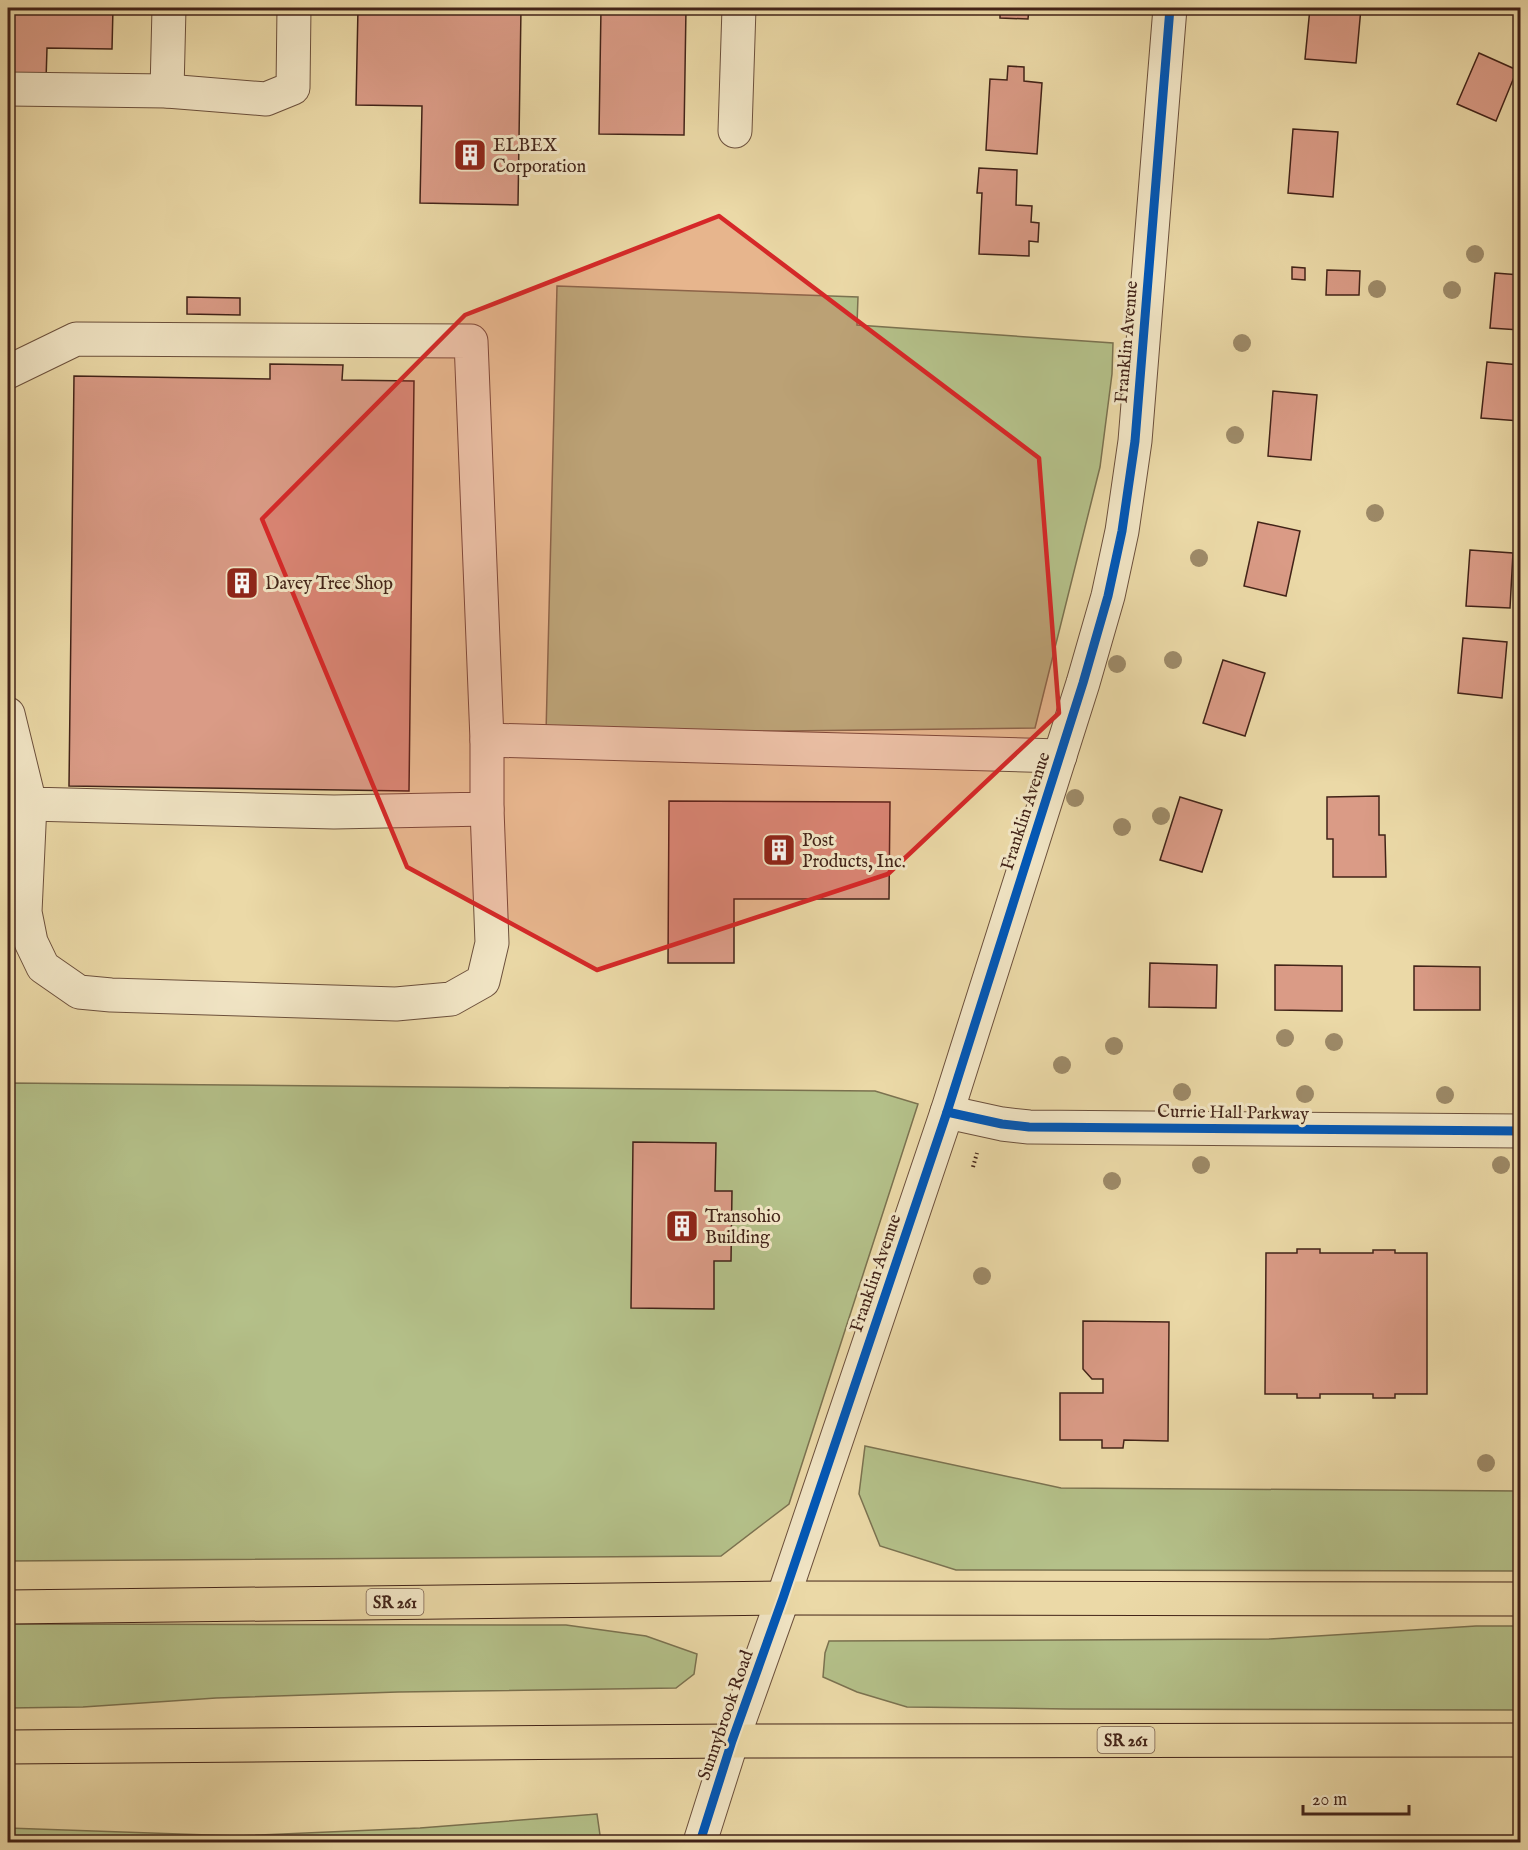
<svg xmlns="http://www.w3.org/2000/svg" width="1528" height="1850" viewBox="0 0 1528 1850" font-family="'IM FELL English',serif">
	<style>
		.green { fill: #b4c089; stroke: #7b7250; stroke-width: 1.5 }
		.building { fill: #da9b86; stroke: #422318; stroke-width: 1.5 }
		.lines { fill: none; stroke-linecap: round; stroke-linejoin: round }
		.minor-casing { stroke: #6c503c; stroke-width: 35 }
		.major-casing { stroke: #422318; stroke-width: 35 }
		.path { stroke: #422318; stroke-width: 4; stroke-dasharray: 1.5 3; stroke-linecap: butt }
		.minor { stroke: #f2e6c6; stroke-width: 33 }
		.major { stroke: #ebd9a7; stroke-width: 33 }
		.cycleway-casing { stroke: #f2e6c6; stroke-width: 13 }
		.cycleway { stroke: #0057b8; stroke-width: 9 }
		.tree { fill: #9d8a68 }
		.marked { fill: #d62828; fill-opacity: 0.2; stroke: #d62828; stroke-width: 4.5; stroke-linejoin: round }
		.labels { text-anchor: middle; stroke-width: 6; stroke-linejoin: round; paint-order: stroke }
		.shield { fill: #f2e6c6; stroke: #775e4c; stroke-width: 1.5 }
		.shield-label { font-size: 16px; font-weight: bold; fill: #422318 }
		.poi-label { font-size: 18px; fill: #422318; stroke: #f2e6c6; text-anchor: start }
		.street-label { font-size: 18px; fill: #422318; stroke: #f2e6c6 }
	</style>
	<rect width="100%" height="100%" fill="#ebd9a7"/>
	<filter id="stains"><feTurbulence type="fractalNoise" baseFrequency=".00333" numOctaves="4"/><feColorMatrix values="0 0 0 0 .2 0 0 0 0 .09 0 0 0 0 .02 0 0 0 .5 -.17"/></filter>
	<radialGradient id="worn" r=".72"><stop offset=".6" stop-color="#630" stop-opacity="0"/><stop offset="1" stop-color="#630" stop-opacity=".3"/></radialGradient>
	<g class="green">
		<polygon points="557,286 858,297 857,325 1113,343 1112,374 1100,467 1035,728 546,734"/>
		<polygon points="8,1083 875,1091 918,1104 789,1504 721,1556 8,1561"/>
		<polygon points="865,1446 1061,1488 1520,1491 1520,1571 956,1570 880,1546 859,1494"/>
		<polygon points="8,1624 566,1625 646,1636 697,1654 694,1674 676,1688 398,1692 216,1698 83,1707 8,1708"/>
		<polygon points="1476,1626 1520,1626 1520,1710 1069,1709 907,1707 857,1692 823,1677 825,1653 829,1641 1269,1639"/>
		<polygon points="597,1814 601,1842 8,1842 8,1828 237,1836 420,1828"/>
	</g>
	<g class="building">
		<polygon points="8,8 113,8 112,49 47,48 46,81 8,81"/>
		<polygon points="358,8 521,8 518,205 420,203 422,106 356,105"/>
		<polygon points="601,8 686,8 684,135 599,134"/>
		<polygon points="1000,8 1029,8 1028,19 1000,18"/>
		<polygon points="1310,8 1361,8 1356,63 1305,59"/>
		<polygon points="1479,53 1517,70 1496,121 1457,104"/>
		<polygon points="1008,66 1024,67 1024,81 1042,83 1037,154 986,150 990,79 1007,80"/>
		<polygon points="1293,129 1338,132 1333,197 1288,193"/>
		<polygon points="979,168 1017,170 1016,205 1032,206 1031,222 1039,223 1038,242 1029,241 1029,256 979,254 982,193 977,193"/>
		<polygon points="1292,267 1305,268 1305,280 1292,279"/>
		<polygon points="1327,270 1360,271 1359,295 1326,295"/>
		<polygon points="1495,273 1520,275 1520,330 1490,328"/>
		<polygon points="187,297 240,298 240,315 187,314"/>
		<polygon points="1487,362 1520,365 1520,421 1481,418"/>
		<polygon points="270,364 343,365 342,380 414,381 409,791 69,786 74,376 270,379"/>
		<polygon points="1273,391 1317,395 1311,460 1268,456"/>
		<polygon points="1258,522 1300,531 1286,596 1244,586"/>
		<polygon points="1470,550 1513,553 1510,608 1466,606"/>
		<polygon points="1463,638 1507,642 1502,698 1458,693"/>
		<polygon points="1223,660 1265,673 1245,736 1203,723"/>
		<polygon points="1379,796 1379,835 1385,835 1386,877 1333,877 1333,839 1327,839 1327,797"/>
		<polygon points="1180,797 1222,810 1202,872 1160,860"/>
		<polygon points="669,801 890,802 889,899 734,899 734,963 668,963"/>
		<polygon points="1150,963 1217,965 1216,1008 1149,1007"/>
		<polygon points="1275,965 1342,966 1342,1011 1275,1010"/>
		<polygon points="1414,966 1480,967 1480,1010 1414,1010"/>
		<polygon points="633,1142 716,1143 715,1191 732,1191 731,1261 714,1261 714,1309 631,1308"/>
		<polygon points="1297,1249 1320,1249 1320,1253 1373,1253 1373,1250 1395,1250 1395,1253 1427,1253 1427,1394 1395,1394 1395,1398 1373,1398 1373,1394 1320,1394 1320,1398 1297,1398 1297,1394 1265,1394 1266,1253 1297,1253"/>
		<polygon points="1083,1321 1169,1322 1168,1441 1124,1440 1123,1448 1102,1448 1102,1440 1060,1440 1060,1393 1103,1393 1103,1379 1092,1379 1083,1369"/>
	</g>
	<g class="lines">
		<defs>
			<g id="minor">
				<polyline points="8,89 167,91 266,99 293,88 294,8"/>
				<polyline points="167,91 169,8"/>
				<polyline points="735,131 739,8"/>
				<polyline points="8,372 76,339 471,341 487,740 487,809 334,812 30,804 8,714"/>
				<polyline points="487,740 1060,756"/>
				<polyline points="30,804 25,912 31,942 43,967 79,992 111,995 396,1004 451,999 483,981 492,943 487,809"/>
				<polyline points="947,1112 1002,1124 1029,1127 1520,1131"/>
				<polyline points="700,1842 732,1741 783,1598 947,1112 1083,683 1108,596 1122,531 1135,441 1170,8"/>
			</g>
			<g id="major">
				<polyline points="8,1607 783,1598 1520,1599"/>
				<polyline points="8,1747 732,1741 1520,1740"/>
			</g>
		</defs>
		<use href="#minor" class="minor-casing"/>
		<use href="#major" class="major-casing"/>
		<polyline class="path" points="973,1167 977,1153"/>
		<use href="#minor" class="minor"/>
		<use href="#major" class="major"/>
		<defs>
			<g id="cycleway">
				<polyline points="947,1112 1002,1124 1029,1127 1520,1131"/>
				<polyline points="700,1842 732,1741 783,1598 947,1112 1083,683 1108,596 1122,531 1135,441 1170,8"/>
			</g>
		</defs>
		<use href="#cycleway" class="cycleway-casing"/>
		<use href="#cycleway" class="cycleway"/>
	</g>
	<g class="tree">
		<circle cx="1475" cy="254" r="9"/>
		<circle cx="1377" cy="289" r="9"/>
		<circle cx="1452" cy="290" r="9"/>
		<circle cx="1242" cy="343" r="9"/>
		<circle cx="1235" cy="435" r="9"/>
		<circle cx="1375" cy="513" r="9"/>
		<circle cx="1199" cy="558" r="9"/>
		<circle cx="1173" cy="660" r="9"/>
		<circle cx="1117" cy="664" r="9"/>
		<circle cx="1075" cy="798" r="9"/>
		<circle cx="1161" cy="816" r="9"/>
		<circle cx="1122" cy="827" r="9"/>
		<circle cx="1285" cy="1038" r="9"/>
		<circle cx="1334" cy="1042" r="9"/>
		<circle cx="1114" cy="1046" r="9"/>
		<circle cx="1062" cy="1065" r="9"/>
		<circle cx="1182" cy="1092" r="9"/>
		<circle cx="1305" cy="1094" r="9"/>
		<circle cx="1445" cy="1095" r="9"/>
		<circle cx="1201" cy="1165" r="9"/>
		<circle cx="1501" cy="1165" r="9"/>
		<circle cx="1112" cy="1181" r="9"/>
		<circle cx="982" cy="1276" r="9"/>
		<circle cx="1486" cy="1463" r="9"/>
	</g>
	<path class="marked" d="M719,216L1039,458L1059,713L888,874L597,970L407,867L262,519L465,315Z"/>
	<defs>
		<symbol id="building-square" viewBox="-11 -11 22 22"><rect x="-9" y="-9" width="18" height="18" rx="4" fill="#8f2418" stroke="#f2e6c6"/><path d="M-4-6H4V6H1V3H-1V6H-4ZM-2.5-4.3h1.7v1.8h-1.7ZM.8-4.3h1.7v1.8H.8ZM-2.5-1h1.7V.8h-1.7ZM.8-1h1.7V.8H.8Z" fill="#fff"/></symbol>
	</defs>
	<g fill-rule="evenodd">
		<use href="#building-square" x="451" y="136" width="38" height="38"/>
		<use href="#building-square" x="223" y="564" width="38" height="38"/>
		<use href="#building-square" x="760" y="831" width="38" height="38"/>
		<use href="#building-square" x="663" y="1207" width="38" height="38"/>
	</g>
	<g class="labels">
		<g class="shield">
			<rect x="366.5" y="1589" width="57" height="26" rx="4.5"/>
			<rect x="1097.5" y="1727" width="57" height="26" rx="4.5"/>
		</g>
		<g class="shield-label">
			<text x="395" y="1608">SR 261</text>
			<text x="1126" y="1746">SR 261</text>
		</g>
		<g class="poi-label">
			<text x="493" y="151">ELBEX<tspan x="493" dy="21">Corporation</tspan></text>
			<text x="265" y="589">Davey Tree Shop</text>
			<text x="802" y="846">Post<tspan x="802" dy="21">Products, Inc.</tspan></text>
			<text x="705" y="1222">Transohio<tspan x="705" dy="21">Building</tspan></text>
		</g>
		<g class="street-label">
			<text transform="translate(1126 342) rotate(-85)" y="6">Franklin Avenue</text>
			<text transform="translate(1025 811) rotate(-72)" y="6">Franklin Avenue</text>
			<text transform="translate(1233 1112) rotate(1)" y="6">Currie Hall Parkway</text>
			<text transform="translate(875 1273) rotate(-71)" y="6">Franklin Avenue</text>
			<text transform="translate(725 1715) rotate(-71)" y="6">Sunnybrook Road</text>
		</g>
	</g>
	<rect width="1528" height="1850" fill="none" stroke="#ebd9a7" stroke-width="30"/>
	<rect x="9" y="9" width="1510" height="1832" fill="none" stroke="#422318" stroke-width="3"/>
	<rect x="15" y="15" width="1498" height="1820" fill="none" stroke="#422318" stroke-width="1.5"/>
	<path d="M1303 1805v9h106v-9" fill="none" stroke="#422318" stroke-width="3"/>
	<text x="1312" y="1805" font-size="18" fill="#422318" stroke="#f2e6c6" stroke-width="4.5" paint-order="stroke">20 m</text>
	<rect width="100%" height="100%" filter="url(#stains)"/>
	<rect width="100%" height="100%" fill="url(#worn)"/>
</svg>
